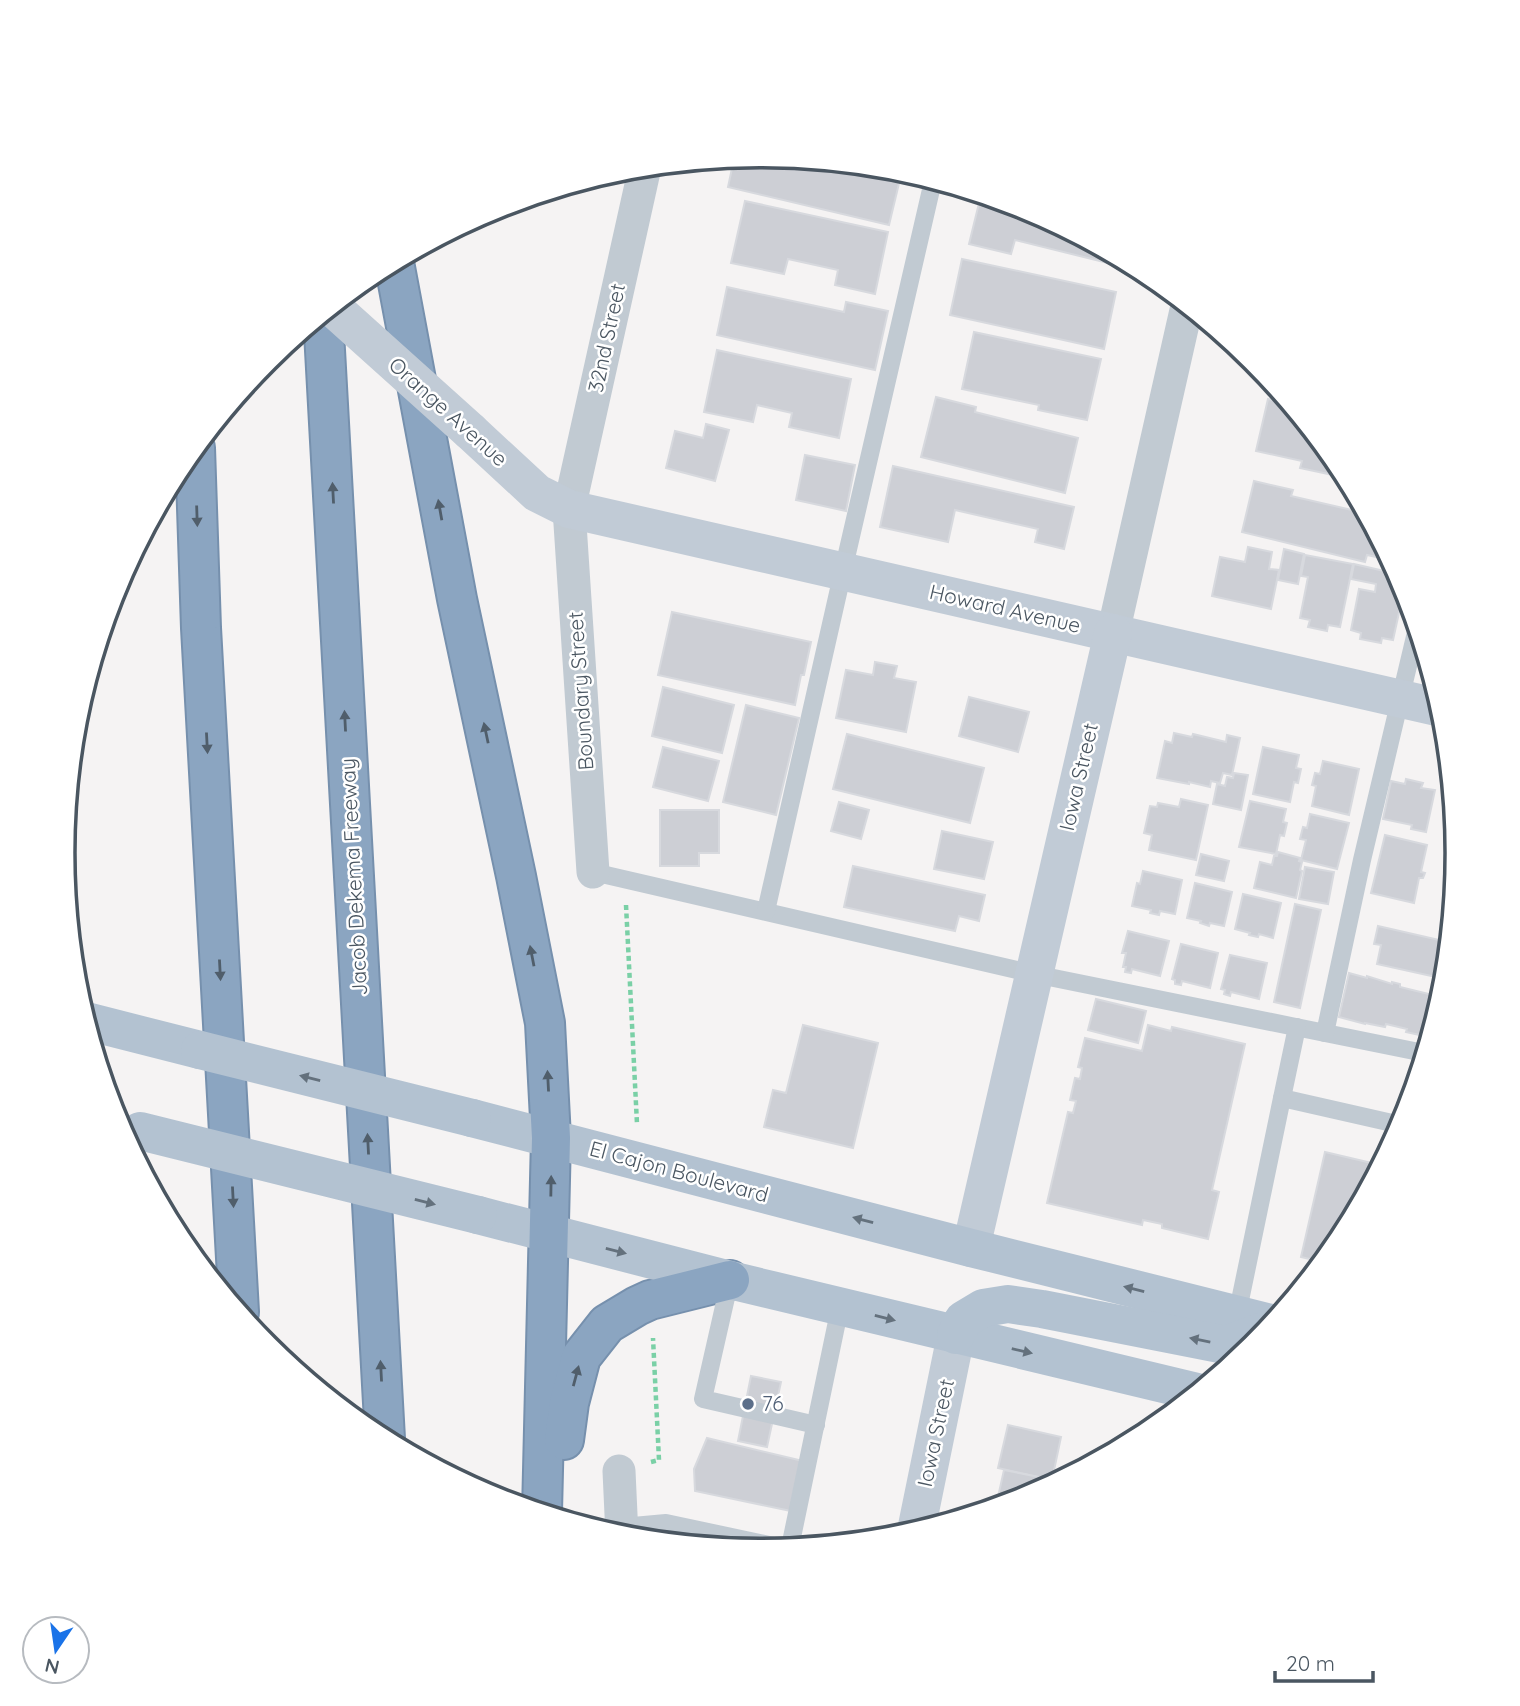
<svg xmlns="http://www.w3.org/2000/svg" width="1520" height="1706" viewBox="0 0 1520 1706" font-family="Quicksand,sans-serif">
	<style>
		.building { fill: #cdcfd5; stroke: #d7d9de; stroke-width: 2 }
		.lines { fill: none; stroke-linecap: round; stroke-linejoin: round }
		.highway-casing { stroke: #7690ad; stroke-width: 42 }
		.path { stroke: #7ad0a6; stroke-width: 4.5; stroke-dasharray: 5 3.5; stroke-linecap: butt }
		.lane { stroke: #c1cad2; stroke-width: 18 }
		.street { stroke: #c1cad2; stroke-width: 33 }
		.secondary { stroke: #c1cbd6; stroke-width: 38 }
		.primary { stroke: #b3c2d1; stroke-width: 38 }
		.highway { stroke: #8ba5c1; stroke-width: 38 }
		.secondary-bridge { stroke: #c1cbd6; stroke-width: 38 }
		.primary-bridge { stroke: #b3c2d1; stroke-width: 38 }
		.oneway { fill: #505e6b }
		.oneway2 { fill: #64717d }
		.service-dot { fill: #5c6f8a; stroke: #fff; stroke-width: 2.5 }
		.labels { text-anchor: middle; stroke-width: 5; stroke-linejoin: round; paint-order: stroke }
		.street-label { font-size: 21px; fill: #4a5661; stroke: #fff }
		.service-label { font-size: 21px; fill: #4e5e75; stroke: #fff; text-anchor: start }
		.rim { fill: none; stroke: #4a5661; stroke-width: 3.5 }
	</style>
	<rect width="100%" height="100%" fill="#f5f3f3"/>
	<g class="building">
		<polygon points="760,156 862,166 901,175 889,225 728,187 734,159"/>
		<polygon points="981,195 1027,209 1125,262 1124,267 1015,240 1011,254 969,244"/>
		<polygon points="745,201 888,232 875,294 835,285 838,270 788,259 784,274 731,263"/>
		<polygon points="962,259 1116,292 1104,349 950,315"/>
		<polygon points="727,287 844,312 846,302 888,311 875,370 717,335"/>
		<polygon points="974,332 1101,359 1087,420 1038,410 1039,405 962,389"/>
		<polygon points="717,350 851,379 839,438 789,427 792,413 757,405 753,422 704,412"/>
		<polygon points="936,397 976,407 975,412 1078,438 1065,493 921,457"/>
		<polygon points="1268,399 1288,403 1341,469 1335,467 1333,475 1300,468 1302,461 1256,451"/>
		<polygon points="706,424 729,430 715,481 666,468 675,431 703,438"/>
		<polygon points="805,455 855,465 846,511 796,500"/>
		<polygon points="893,466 1074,507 1064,549 1035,542 1038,529 955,510 948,542 880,527"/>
		<polygon points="1254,481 1293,490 1291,496 1365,513 1390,560 1367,555 1365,562 1242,532"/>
		<polygon points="1248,547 1272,552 1269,569 1279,570 1271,609 1212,596 1220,557 1245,562"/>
		<polygon points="1284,549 1304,554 1298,584 1278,580"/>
		<polygon points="1305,555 1353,564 1340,627 1328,625 1327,631 1308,627 1310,620 1300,618 1308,577 1301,576"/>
		<polygon points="1354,564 1397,574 1402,582 1398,598 1402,599 1393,640 1382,638 1381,643 1360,639 1361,633 1351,630 1359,589 1375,592 1376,584 1351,579"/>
		<polygon points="672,612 811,642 804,675 801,675 795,705 658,675"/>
		<polygon points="875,662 897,666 894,678 916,682 906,732 836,718 846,670 873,675"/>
		<polygon points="663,687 734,705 722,753 652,736"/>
		<polygon points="969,697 1029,712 1018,752 959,736"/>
		<polygon points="746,705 799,718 776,815 723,802"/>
		<polygon points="1174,733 1192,737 1193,734 1226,742 1227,735 1240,738 1232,775 1223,773 1220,783 1211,781 1210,787 1189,782 1189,784 1157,778 1165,741 1172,743"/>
		<polygon points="847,734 984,768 970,823 833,789"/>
		<polygon points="663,747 719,761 708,801 653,787"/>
		<polygon points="1263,747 1299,755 1296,768 1301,769 1298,783 1294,782 1290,802 1253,794"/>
		<polygon points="1323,761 1359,769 1349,815 1312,806 1316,786 1312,785 1315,773 1320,774"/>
		<polygon points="1234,773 1248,775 1241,810 1213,804 1217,784 1225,786 1227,777 1233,778"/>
		<polygon points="1406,779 1423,783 1421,788 1435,790 1426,832 1411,829 1412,825 1383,819 1391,781 1405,784"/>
		<polygon points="1181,799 1208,805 1196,860 1149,850 1152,835 1144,833 1150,806 1157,807 1158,803 1179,807"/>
		<polygon points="1250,801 1286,809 1283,822 1287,823 1284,836 1280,835 1276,854 1239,847"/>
		<polygon points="839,802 869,810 861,839 831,831"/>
		<polygon points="660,810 719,810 719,853 699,853 699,866 660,866"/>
		<polygon points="1310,814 1349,823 1337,869 1301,860 1306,840 1300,839 1303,827 1307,828"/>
		<polygon points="942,831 993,842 984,879 934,869"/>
		<polygon points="1385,835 1427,845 1421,872 1425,873 1423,878 1419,878 1414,903 1371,893"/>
		<polygon points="1278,852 1300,858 1299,861 1302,862 1300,870 1302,871 1296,898 1254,888 1260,862 1272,865 1274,856 1277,856"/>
		<polygon points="1201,854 1229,861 1224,881 1196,875"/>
		<polygon points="853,866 985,895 979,921 959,916 955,931 844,907"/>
		<polygon points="1305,867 1334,872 1328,904 1299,899"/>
		<polygon points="1143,871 1182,880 1175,914 1160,911 1159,915 1150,913 1151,910 1132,906 1137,883 1140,884"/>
		<polygon points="1195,883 1232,892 1224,926 1210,923 1209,926 1200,923 1201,921 1187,918"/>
		<polygon points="1243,894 1281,903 1273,938 1259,934 1258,937 1249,935 1250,933 1235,929"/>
		<polygon points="1295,904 1321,910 1300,1008 1274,1002"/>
		<polygon points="1445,911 1451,912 1449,933 1440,931"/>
		<polygon points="1378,926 1448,942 1445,979 1377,964 1381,945 1374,944"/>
		<polygon points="1128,931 1169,941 1160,976 1132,969 1131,973 1125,972 1126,967 1123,967 1126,953 1122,953"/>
		<polygon points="1181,944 1218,953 1210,988 1182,981 1181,985 1175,984 1175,980 1172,979"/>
		<polygon points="1230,955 1267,963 1259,999 1231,992 1230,996 1224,994 1225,990 1221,989"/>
		<polygon points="1349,973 1367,978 1367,976 1392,984 1392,982 1400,984 1400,987 1441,997 1429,1037 1406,1032 1407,1029 1386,1024 1385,1027 1365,1023 1365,1024 1339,1017"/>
		<polygon points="1096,999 1146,1011 1138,1043 1088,1030"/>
		<polygon points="803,1025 878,1043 853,1148 764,1127 773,1090 786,1093"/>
		<polygon points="1148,1025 1171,1031 1172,1027 1245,1044 1212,1190 1219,1192 1208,1239 1162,1228 1162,1224 1143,1220 1142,1225 1047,1203 1068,1112 1073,1113 1076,1101 1070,1100 1075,1078 1080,1079 1082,1068 1078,1067 1085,1038 1142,1051"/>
		<polygon points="1325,1152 1380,1165 1339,1241 1322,1262 1301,1257"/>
		<polygon points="751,1376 781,1382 767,1447 738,1441"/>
		<polygon points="1008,1425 1061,1437 1052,1480 998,1468"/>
		<polygon points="707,1438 803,1461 791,1511 695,1491 694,1469"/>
		<polygon points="1004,1470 1044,1478 1042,1489 1026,1497 996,1506"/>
	</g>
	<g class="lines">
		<defs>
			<g id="highway">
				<polyline points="394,262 457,599 516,876 545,1023 551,1138 542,1512"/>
				<polyline points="323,314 385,1439"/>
				<polyline points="195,448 201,628 239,1312"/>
				<polyline points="564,1440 569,1403 581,1357 607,1324 637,1306 650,1300 730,1280"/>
			</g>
		</defs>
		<use href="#highway" class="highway-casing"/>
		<g class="path">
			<polyline points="626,905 637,1124"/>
			<polyline points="651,1462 659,1460 653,1338"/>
		</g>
		<g class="lane">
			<polyline points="593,872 1034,974 1424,1053"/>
			<polyline points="766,911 843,571 933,181"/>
			<polyline points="1297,1027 1282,1098 1401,1125"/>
			<polyline points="1325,1033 1362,860 1417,628"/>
			<polyline points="730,1280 703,1399 816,1425"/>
			<polyline points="1237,1315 1282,1098"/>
			<polyline points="622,1527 666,1523 783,1548"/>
			<polyline points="790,1547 840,1307"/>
		</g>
		<g class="street">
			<polyline points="1113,633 1187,306"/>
			<polyline points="593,872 569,509 645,167"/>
			<polyline points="619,1471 622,1536"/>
		</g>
		<g class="secondary">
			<polyline points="470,431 537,493 569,509 1441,708"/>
			<polyline points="971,1248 1113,633"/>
			<polyline points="916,1531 956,1335"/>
		</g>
		<g class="primary">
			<polyline points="86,1021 200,1050"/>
			<polyline points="472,1118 971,1248 1271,1323"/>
			<polyline points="478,1215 730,1280 1197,1392"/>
			<polyline points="956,1335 963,1320 983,1308 1008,1304 1042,1309 1225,1345 1266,1330"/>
		</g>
		<use href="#highway" class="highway"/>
		<polyline class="secondary-bridge" points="332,307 470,431"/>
		<g class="primary-bridge">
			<polyline points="200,1050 472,1118"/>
			<polyline points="140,1131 478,1215"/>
		</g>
	</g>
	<defs><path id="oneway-solid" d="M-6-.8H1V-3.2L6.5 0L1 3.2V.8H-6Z" transform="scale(1.75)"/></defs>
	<g class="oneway">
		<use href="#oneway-solid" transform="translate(333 493) rotate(-93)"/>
		<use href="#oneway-solid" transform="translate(440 510) rotate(-100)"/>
		<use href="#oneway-solid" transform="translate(197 516) rotate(88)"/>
		<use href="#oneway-solid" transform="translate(345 721) rotate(-93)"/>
		<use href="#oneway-solid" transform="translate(486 733) rotate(-102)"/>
		<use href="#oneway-solid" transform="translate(207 743) rotate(87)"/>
		<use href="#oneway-solid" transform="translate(532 956) rotate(-101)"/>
		<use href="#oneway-solid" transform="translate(220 970) rotate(87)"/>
		<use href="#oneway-solid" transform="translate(548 1081) rotate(-93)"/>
		<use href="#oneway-solid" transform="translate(368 1144) rotate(-93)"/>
		<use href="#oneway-solid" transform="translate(551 1186) rotate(-89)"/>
		<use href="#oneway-solid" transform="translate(233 1197) rotate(87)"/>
		<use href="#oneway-solid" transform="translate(381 1371) rotate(-93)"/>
		<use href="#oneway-solid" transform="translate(576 1376) rotate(-75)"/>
	</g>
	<g class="oneway2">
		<use href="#oneway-solid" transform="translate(310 1078) rotate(-166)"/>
		<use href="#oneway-solid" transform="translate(425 1202) rotate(14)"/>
		<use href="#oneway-solid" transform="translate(863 1220) rotate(-165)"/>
		<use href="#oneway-solid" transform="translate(616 1251) rotate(14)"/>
		<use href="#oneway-solid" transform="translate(1134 1289) rotate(-166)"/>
		<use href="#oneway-solid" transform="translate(885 1318) rotate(14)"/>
		<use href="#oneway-solid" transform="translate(1200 1340) rotate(-169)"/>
		<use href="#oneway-solid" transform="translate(1022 1351) rotate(13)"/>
	</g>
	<circle class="service-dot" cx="748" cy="1404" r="7"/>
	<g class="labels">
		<g class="street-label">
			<text transform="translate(607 338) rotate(-78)" y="7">32nd Street</text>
			<text transform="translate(448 412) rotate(42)" y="7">Orange Avenue</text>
			<text transform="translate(1005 609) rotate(13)" y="7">Howard Avenue</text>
			<text transform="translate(581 691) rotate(-94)" y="7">Boundary Street</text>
			<text transform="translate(1079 777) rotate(-77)" y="7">Iowa Street</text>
			<text transform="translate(354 877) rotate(-93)" y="7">Jacob Dekema Freeway</text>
			<text transform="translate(679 1172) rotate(15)" y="7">El Cajon Boulevard</text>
			<text transform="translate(936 1433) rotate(-78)" y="7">Iowa Street</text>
		</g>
		<g class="service-label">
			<text x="762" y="1411">76</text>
		</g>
	</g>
	<path d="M0 0H1520V1706H0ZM75 853a685 685 0 1 1 1370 0a685 685 0 1 1-1370 0Z" fill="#fff" fill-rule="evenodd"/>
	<path class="rim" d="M75 853a685 685 0 1 1 1370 0a685 685 0 1 1-1370 0Z"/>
	<g transform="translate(56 1650) rotate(193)"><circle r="33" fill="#ffffff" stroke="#b7bbc0" stroke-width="2"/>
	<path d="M0-5L12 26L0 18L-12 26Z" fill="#1a73e8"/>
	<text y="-10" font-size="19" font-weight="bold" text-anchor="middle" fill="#4a5661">N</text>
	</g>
	<path d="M1275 1671v10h98v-10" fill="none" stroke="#4a5661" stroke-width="3.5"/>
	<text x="1286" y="1671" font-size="21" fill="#4a5661" stroke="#ffffff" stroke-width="5" paint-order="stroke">20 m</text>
</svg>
